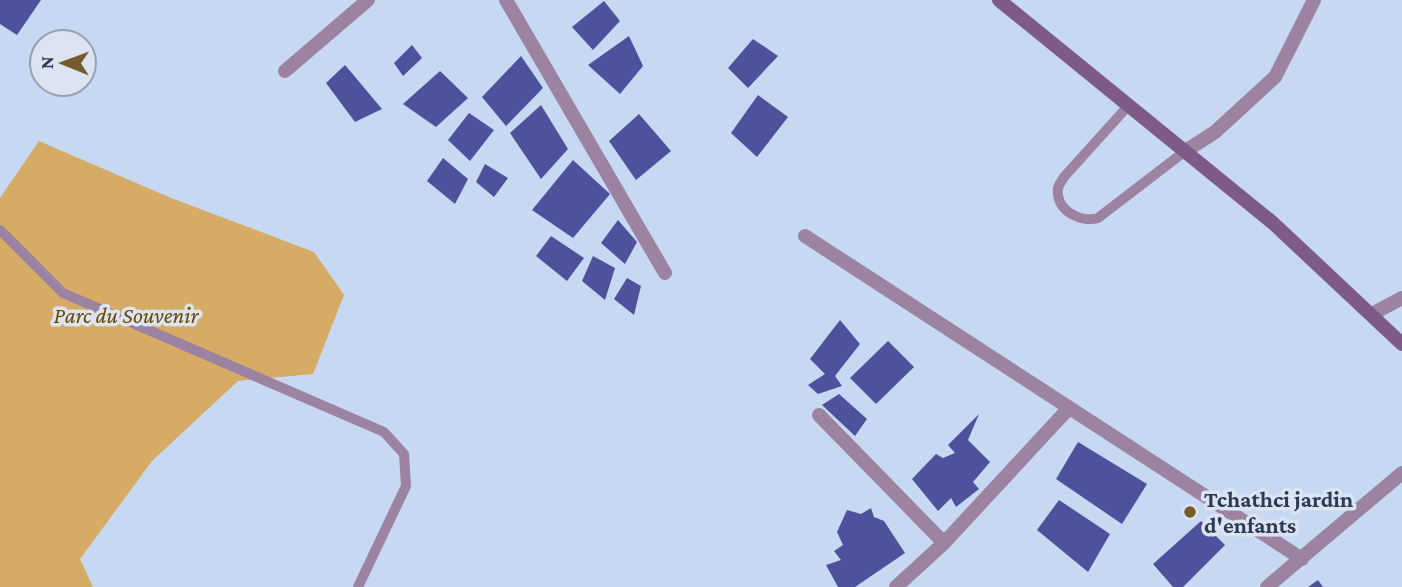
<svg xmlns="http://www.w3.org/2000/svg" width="1402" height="587" viewBox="0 0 1402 587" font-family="'Crimson Pro',serif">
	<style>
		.green { fill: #d5ab65 }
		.building { fill: #4e519b }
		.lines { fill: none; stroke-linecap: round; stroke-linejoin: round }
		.service { stroke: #9b83a1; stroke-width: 10 }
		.minor { stroke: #9b83a1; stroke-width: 14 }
		.tertiary { stroke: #9b83a1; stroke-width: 14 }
		.secondary { stroke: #7e5a87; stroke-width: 14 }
		.poi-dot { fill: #765b2d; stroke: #dce4f2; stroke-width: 2.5 }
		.labels { text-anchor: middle; stroke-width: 7; stroke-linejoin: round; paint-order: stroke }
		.park-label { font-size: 23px; font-style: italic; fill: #684800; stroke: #dce4f2 }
		.poi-label { font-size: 23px; font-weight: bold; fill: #2a3b56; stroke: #dce4f2; text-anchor: start }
	</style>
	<rect width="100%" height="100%" fill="#c7d8f3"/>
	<polygon class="green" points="39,141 171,198 314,252 344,295 313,374 238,381 152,461 80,559 93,587 0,587 0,198"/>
	<g class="building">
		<polygon points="0,0 41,0 17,35 0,24"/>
		<polygon points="604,1 620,21 593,50 572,27"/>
		<polygon points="629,36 643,66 620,94 588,65"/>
		<polygon points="753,39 778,56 748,88 728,68"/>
		<polygon points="412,45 422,58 403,76 394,63"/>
		<polygon points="521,56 543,88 506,126 482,97"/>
		<polygon points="345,65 382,109 355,122 326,83"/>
		<polygon points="440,71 468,98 436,127 403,104"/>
		<polygon points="758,95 788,117 757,157 731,133"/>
		<polygon points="541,105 568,149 541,179 510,133"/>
		<polygon points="469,113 494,130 470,161 448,140"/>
		<polygon points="639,114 671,151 636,180 609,141"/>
		<polygon points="443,158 468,179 455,204 427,181"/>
		<polygon points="573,160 610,194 573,238 532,210"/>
		<polygon points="485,164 508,178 494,197 476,182"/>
		<polygon points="618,220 637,242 625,264 601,243"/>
		<polygon points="551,236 584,258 567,281 536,256"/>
		<polygon points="593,256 615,268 605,300 582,281"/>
		<polygon points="627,278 641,286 634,315 614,299"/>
		<polygon points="840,320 860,344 835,376 842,386 818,394 808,385 825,374 810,359"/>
		<polygon points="888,341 914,367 876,404 850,378"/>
		<polygon points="839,394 867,419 855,436 822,405"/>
		<polygon points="979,414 968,440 990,462 973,482 979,489 956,507 951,498 938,511 912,479 936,454 943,458 955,453 948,445"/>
		<polygon points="1078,442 1147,484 1122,524 1056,479"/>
		<polygon points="1059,500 1110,534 1088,572 1037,530"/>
		<polygon points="871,508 874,517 884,521 905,553 855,587 838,587 826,565 841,560 834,551 843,545 837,532 847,510 861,514"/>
		<polygon points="1201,521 1225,545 1183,587 1173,587 1153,564"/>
		<polygon points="1318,580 1323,587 1308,587"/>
	</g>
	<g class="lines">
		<g class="service">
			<path d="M1128,106L1064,177C1062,181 1059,184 1058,188C1055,210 1080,223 1098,218L1184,152"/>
			<polyline points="0,230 63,293 384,432 404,454 406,486 358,587"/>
		</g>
		<g class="minor">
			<polyline points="506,0 665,273"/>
			<polyline points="285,71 368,0"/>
			<polyline points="1184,152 1215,132 1275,77 1314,0"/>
			<polyline points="805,236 1302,559"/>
			<polyline points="1372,314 1402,298"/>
			<polyline points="819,415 944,543"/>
			<polyline points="896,587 944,543 1069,408"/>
		</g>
		<polyline class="tertiary" points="1267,587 1402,473"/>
		<polyline class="secondary" points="999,0 1273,223 1402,344"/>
	</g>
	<circle class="poi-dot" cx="1190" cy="512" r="7"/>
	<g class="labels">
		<g class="park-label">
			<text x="126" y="323">Parc du Souvenir</text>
		</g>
		<g class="poi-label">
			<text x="1204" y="507">Tchathci jardin<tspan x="1204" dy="26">d'enfants</tspan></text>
		</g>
	</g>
	<g transform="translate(63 63) rotate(271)"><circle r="33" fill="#dce4f2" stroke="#95a0b4" stroke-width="2"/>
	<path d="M0-5L12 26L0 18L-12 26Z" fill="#765b2d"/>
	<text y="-10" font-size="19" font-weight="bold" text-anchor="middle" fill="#2a3b56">N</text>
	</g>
</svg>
